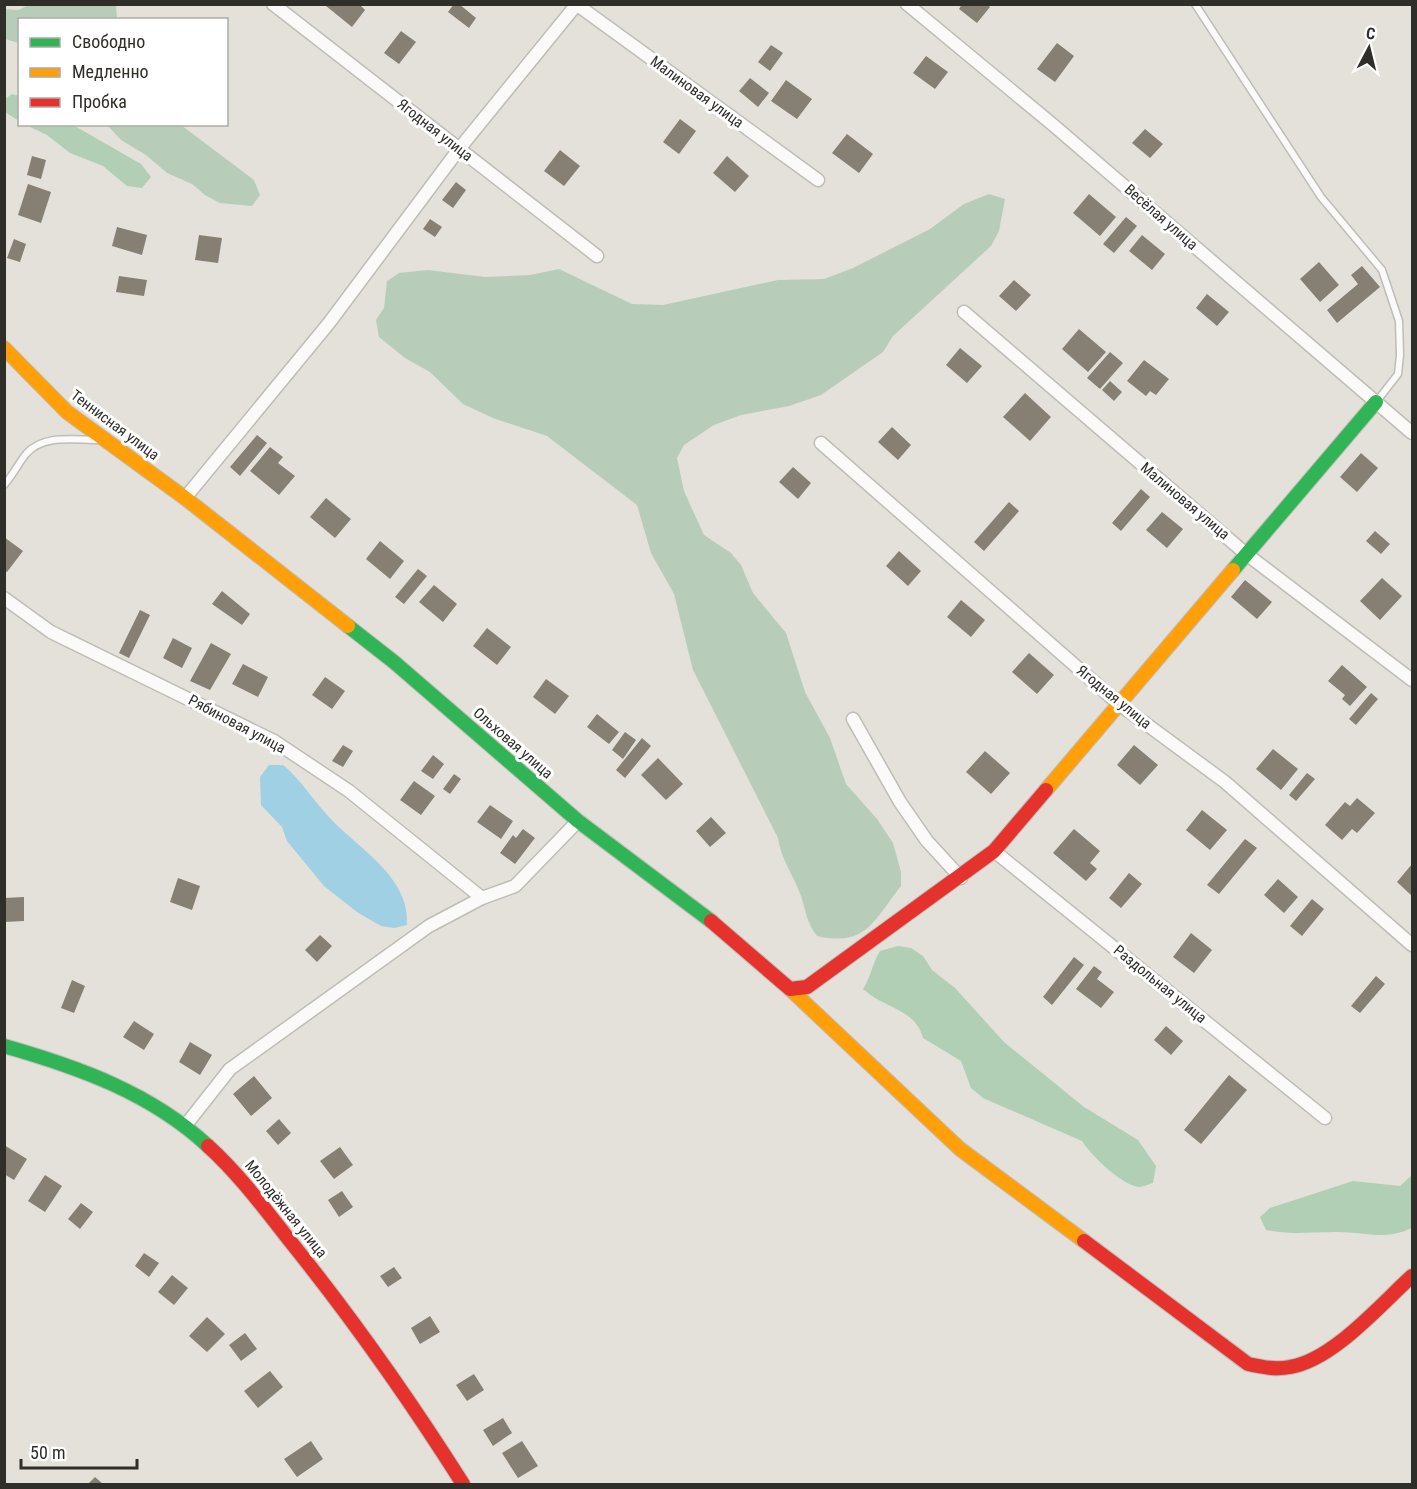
<svg xmlns="http://www.w3.org/2000/svg" width="1417" height="1489" viewBox="0 0 1417 1489" font-family="'Roboto Condensed',sans-serif">
	<style>
		.green { fill: #b7cdb9 }
		.forest { fill: #b1cfb5 }
		.water { fill: #a0d0e4 }
		.building { fill: #868074 }
		.lines { fill: none; stroke-linecap: round; stroke-linejoin: round }
		.lane-casing { stroke: #bebdb7; stroke-width: 9 }
		.street-casing { stroke: #bebdb7; stroke-width: 15 }
		.fast-casing { stroke: #bebdb7; stroke-width: 16 }
		.slow-casing { stroke: #bebdb7; stroke-width: 16 }
		.jam-casing { stroke: #bebdb7; stroke-width: 16 }
		.lane { stroke: #fbfaf9; stroke-width: 6 }
		.street { stroke: #fbfaf9; stroke-width: 12 }
		.fast { stroke: #30b455; stroke-width: 14 }
		.slow { stroke: #ff9f0a; stroke-width: 14 }
		.jam { stroke: #e5322d; stroke-width: 14 }
		.labels { text-anchor: middle; stroke-width: 6; stroke-linejoin: round; paint-order: stroke }
		.street-label { font-size: 15px; fill: #302e29; stroke: #fff }
	</style>
	<rect width="100%" height="100%" fill="#e3e1d9"/>
	<g class="green">
		<polygon points="31,4 116,5 117,19 20,20 19,43 5,39 4,9 18,10"/>
		<polygon points="107,125 181,125 254,180 260,195 252,206 220,203 205,195 192,184 167,173 146,155 121,140"/>
		<path d="M989,194L1005,199L999,231L991,246L893,336L883,352L821,395L789,406L741,415L714,425L684,445L677,458L684,491L704,535L731,553L741,565L753,593L786,633L805,692L830,738L846,784L877,819L893,843L901,872V886C873,921 867,947 817,936C807,923 806,912 801,896C794,876 781,860 778,838L693,670L674,594L651,553L637,505L547,436L493,418L463,404L430,372L405,358L379,337L376,320L384,308L387,281L399,273L428,270L485,277L530,275L559,269L632,304L663,305L778,280L824,279L853,268L930,229L964,204Z"/>
	</g>
	<g class="forest">
		<polygon points="12,94 19,96 19,121 5,112 5,99"/>
		<polygon points="26,125 73,125 141,164 151,177 142,188 127,186 103,166 70,153 47,135"/>
		<path d="M898,946L911,948L923,956L932,970L955,988L1004,1042L1084,1107L1138,1140L1156,1166L1153,1183C1149,1184 1143,1187 1139,1187C1121,1185 1091,1155 1082,1141L983,1098L971,1088L961,1061L923,1038C915,1008 884,1009 863,989C871,977 872,964 880,951Z"/>
		<path d="M1412,1175V1228C1384,1241 1366,1232 1338,1232C1309,1232 1295,1235 1266,1230L1260,1217L1270,1208L1353,1181L1400,1186Z"/>
	</g>
	<path class="water" d="M269,765H283C301,780 313,800 329,817C358,849 410,876 407,925L394,928L381,926L357,912L324,886L287,841L282,827L261,805L260,777Z"/>
	<g class="building">
		<polygon points="328,4 359,4 365,10 352,27 326,6"/>
		<polygon points="454,4 459,4 476,18 469,28 448,12"/>
		<polygon points="962,4 986,4 990,7 977,23 959,9"/>
		<polygon points="401,31 416,42 399,64 384,53"/>
		<polygon points="1057,43 1074,56 1055,82 1037,69"/>
		<polygon points="771,45 783,53 770,71 758,62"/>
		<polygon points="926,56 948,72 935,89 913,73"/>
		<polygon points="750,78 769,93 758,107 739,91"/>
		<polygon points="786,80 812,99 797,119 771,101"/>
		<polygon points="680,119 696,131 679,154 663,142"/>
		<polygon points="1145,129 1163,144 1150,158 1132,143"/>
		<polygon points="847,134 873,154 859,173 832,153"/>
		<polygon points="560,150 580,166 564,186 544,171"/>
		<polygon points="32,156 46,160 41,179 27,175"/>
		<polygon points="727,156 749,176 735,192 713,173"/>
		<polygon points="456,182 466,190 453,208 442,200"/>
		<polygon points="28,184 51,192 41,223 18,215"/>
		<polygon points="1089,194 1116,217 1100,236 1073,213"/>
		<polygon points="1126,217 1137,226 1114,253 1103,244"/>
		<polygon points="430,219 442,227 435,237 423,229"/>
		<polygon points="117,227 147,235 142,255 112,246"/>
		<polygon points="199,235 222,238 218,263 195,260"/>
		<polygon points="1142,235 1165,254 1152,270 1129,251"/>
		<polygon points="14,239 26,244 20,262 7,258"/>
		<polygon points="1319,262 1339,285 1320,302 1300,279"/>
		<polygon points="1362,266 1380,287 1337,323 1327,310 1358,284 1351,275"/>
		<polygon points="119,276 147,280 144,296 116,292"/>
		<polygon points="1014,280 1031,295 1016,311 999,296"/>
		<polygon points="1207,294 1229,312 1217,326 1196,308"/>
		<polygon points="1079,329 1106,352 1088,372 1062,349"/>
		<polygon points="960,348 982,366 967,383 946,365"/>
		<polygon points="1110,352 1123,363 1100,389 1087,378"/>
		<polygon points="1144,360 1169,379 1156,395 1150,391 1146,396 1127,381"/>
		<polygon points="1110,381 1122,392 1114,401 1102,390"/>
		<polygon points="1025,393 1051,417 1030,441 1003,417"/>
		<polygon points="892,427 911,445 898,460 878,442"/>
		<polygon points="257,435 267,443 240,476 230,467"/>
		<polygon points="270,447 283,457 278,463 295,476 279,495 250,471"/>
		<polygon points="1361,453 1378,468 1357,492 1340,477"/>
		<polygon points="793,467 811,483 798,499 779,482"/>
		<polygon points="1141,489 1150,497 1121,531 1112,523"/>
		<polygon points="326,498 351,519 335,538 310,517"/>
		<polygon points="1009,502 1019,511 984,551 974,542"/>
		<polygon points="1162,512 1183,529 1167,548 1146,530"/>
		<polygon points="1375,531 1390,544 1381,554 1366,541"/>
		<polygon points="4,537 23,551 7,572 4,570"/>
		<polygon points="380,541 404,561 390,579 366,559"/>
		<polygon points="899,551 921,571 908,586 886,566"/>
		<polygon points="418,569 427,576 404,604 395,597"/>
		<polygon points="1382,578 1402,596 1380,620 1360,601"/>
		<polygon points="1245,580 1272,602 1257,619 1231,597"/>
		<polygon points="434,585 457,604 443,622 419,602"/>
		<polygon points="222,591 250,614 242,625 212,604"/>
		<polygon points="961,600 985,620 971,637 947,617"/>
		<polygon points="140,610 150,615 129,658 119,653"/>
		<polygon points="487,628 511,647 497,665 473,646"/>
		<polygon points="173,638 192,648 182,668 163,658"/>
		<polygon points="211,643 231,654 210,690 190,681"/>
		<polygon points="1029,653 1054,675 1037,694 1012,672"/>
		<polygon points="243,664 268,677 258,697 232,684"/>
		<polygon points="1342,665 1367,687 1350,706 1342,699 1345,695 1328,681"/>
		<polygon points="325,677 345,691 332,709 312,695"/>
		<polygon points="546,679 569,696 555,714 533,697"/>
		<polygon points="1371,693 1378,699 1356,725 1349,719"/>
		<polygon points="597,714 619,732 609,744 587,727"/>
		<polygon points="625,732 636,740 623,759 612,750"/>
		<polygon points="642,738 651,746 625,778 616,770"/>
		<polygon points="343,745 353,751 343,767 332,761"/>
		<polygon points="1134,745 1158,765 1140,785 1117,765"/>
		<polygon points="1273,749 1298,769 1281,790 1256,769"/>
		<polygon points="985,751 1010,773 991,794 966,772"/>
		<polygon points="433,755 444,764 433,779 421,771"/>
		<polygon points="658,758 683,784 666,800 641,775"/>
		<polygon points="1307,773 1315,779 1296,801 1289,795"/>
		<polygon points="454,774 461,779 450,794 443,789"/>
		<polygon points="414,781 435,796 421,815 400,800"/>
		<polygon points="1357,798 1375,813 1357,833 1352,829 1342,840 1325,825 1345,802 1350,806"/>
		<polygon points="490,805 513,821 501,839 477,822"/>
		<polygon points="1202,810 1227,830 1210,850 1186,830"/>
		<polygon points="711,817 726,833 710,847 696,831"/>
		<polygon points="523,829 535,838 515,864 500,853 513,835 516,838"/>
		<polygon points="1074,829 1100,851 1090,863 1097,869 1086,881 1053,853"/>
		<polygon points="1245,839 1257,848 1219,894 1207,885"/>
		<polygon points="1412,864 1412,896 1397,882"/>
		<polygon points="1129,873 1142,884 1121,908 1109,898"/>
		<polygon points="178,878 200,886 192,910 170,902"/>
		<polygon points="1278,879 1298,897 1284,913 1264,895"/>
		<polygon points="24,897 24,921 4,922 4,898"/>
		<polygon points="1312,899 1324,909 1302,936 1290,926"/>
		<polygon points="1191,933 1212,950 1194,973 1173,957"/>
		<polygon points="320,935 332,946 317,962 305,950"/>
		<polygon points="1074,957 1084,965 1052,1005 1043,997"/>
		<polygon points="1094,966 1102,972 1097,979 1114,992 1101,1008 1076,989"/>
		<polygon points="1376,976 1385,984 1360,1013 1351,1006"/>
		<polygon points="72,980 85,986 74,1013 61,1008"/>
		<polygon points="134,1021 154,1034 144,1050 123,1037"/>
		<polygon points="1166,1026 1183,1041 1171,1055 1154,1040"/>
		<polygon points="190,1042 212,1055 200,1075 179,1062"/>
		<polygon points="1229,1075 1247,1090 1201,1144 1184,1130"/>
		<polygon points="254,1076 272,1098 251,1116 233,1094"/>
		<polygon points="279,1119 291,1133 278,1145 266,1131"/>
		<polygon points="4,1145 27,1159 14,1180 4,1174"/>
		<polygon points="340,1147 353,1165 334,1179 320,1161"/>
		<polygon points="45,1175 62,1186 45,1212 28,1201"/>
		<polygon points="342,1191 353,1207 339,1217 328,1200"/>
		<polygon points="81,1203 93,1212 80,1229 68,1219"/>
		<polygon points="144,1253 159,1263 149,1277 135,1266"/>
		<polygon points="394,1267 402,1278 388,1287 380,1276"/>
		<polygon points="172,1275 188,1288 174,1305 158,1292"/>
		<polygon points="430,1316 440,1332 420,1344 411,1328"/>
		<polygon points="207,1317 225,1334 207,1352 189,1336"/>
		<polygon points="245,1333 257,1349 241,1361 229,1345"/>
		<polygon points="270,1371 283,1387 258,1408 244,1391"/>
		<polygon points="474,1374 484,1390 467,1401 456,1385"/>
		<polygon points="503,1418 512,1433 493,1446 483,1430"/>
		<polygon points="311,1441 323,1459 297,1477 284,1459"/>
		<polygon points="522,1441 538,1466 518,1478 502,1453"/>
		<polygon points="95,1477 103,1484 88,1484"/>
	</g>
	<g class="lines">
		<defs>
			<g id="lane">
				<polyline points="1195,4 1321,197 1382,270 1399,321 1400,355 1398,374 1377,401"/>
				<path d="M4,485C13,475 18,464 26,454C43,434 74,440 97,440"/>
			</g>
			<g id="street">
				<polyline points="273,4 597,256"/>
				<polyline points="576,4 818,180"/>
				<polyline points="907,4 1052,124 1412,433"/>
				<polyline points="964,312 1245,553 1412,680"/>
				<polyline points="821,443 1119,704 1225,782 1412,945"/>
				<polyline points="185,498 329,323 459,149 577,4"/>
				<polyline points="4,598 51,632 274,741 349,791 482,898"/>
				<polyline points="853,719 900,802 927,841 961,878"/>
				<polyline points="994,851 1325,1118"/>
				<polyline points="185,1126 230,1069 429,926 482,898 515,886 578,821"/>
			</g>
			<g id="fast">
				<polyline points="1233,570 1376,402"/>
				<polyline points="348,626 394,662 578,821 711,921"/>
				<path d="M4,1046C78,1067 151,1093 208,1146"/>
			</g>
			<g id="slow">
				<polyline points="4,348 67,412 185,498 348,626"/>
				<polyline points="1046,790 1233,570"/>
				<polyline points="790,989 960,1149 1084,1241"/>
			</g>
			<g id="jam">
				<polyline points="711,921 790,989 807,987 994,851 1046,790"/>
				<path d="M208,1146C241,1176 267,1212 294,1246C355,1322 411,1402 463,1484"/>
				<path d="M1084,1241L1248,1364C1262,1367 1276,1370 1290,1367C1333,1360 1380,1305 1412,1276"/>
			</g>
		</defs>
		<use href="#lane" class="lane-casing"/>
		<use href="#street" class="street-casing"/>
		<use href="#fast" class="fast-casing"/>
		<use href="#slow" class="slow-casing"/>
		<use href="#jam" class="jam-casing"/>
		<use href="#lane" class="lane"/>
		<use href="#street" class="street"/>
		<use href="#fast" class="fast"/>
		<use href="#slow" class="slow"/>
		<use href="#jam" class="jam"/>
	</g>
	<g class="labels">
		<g class="street-label">
			<text transform="translate(697 92) rotate(36)" y="5">Малиновая улица</text>
			<text transform="translate(435 130) rotate(38)" y="5">Ягодная улица</text>
			<text transform="translate(1161 217) rotate(41)" y="5">Весёлая улица</text>
			<text transform="translate(115 425) rotate(37)" y="5">Теннисная улица</text>
			<text transform="translate(1185 501) rotate(40)" y="5">Малиновая улица</text>
			<text transform="translate(1114 697) rotate(39)" y="5">Ягодная улица</text>
			<text transform="translate(237 724) rotate(28)" y="5">Рябиновая улица</text>
			<text transform="translate(513 743) rotate(41)" y="5">Ольховая улица</text>
			<text transform="translate(1160 984) rotate(39)" y="5">Раздольная улица</text>
			<text transform="translate(286 1209) rotate(51)" y="5">Молодёжная улица</text>
		</g>
	</g>
	<rect width="1417" height="1489" fill="none" stroke="#302e29" stroke-width="12"/>
	<rect x="18" y="18" width="210" height="108" fill="#ffffff" stroke="#acaba9" stroke-width="1.5"/>
	<rect x="30" y="38" width="30" height="9" fill="#30b455" stroke="#acaba9" stroke-width="1.5"/>
	<text x="72" y="48" font-size="18" fill="#302e29">Свободно</text>
	<rect x="30" y="68" width="30" height="9" fill="#ff9f0a" stroke="#acaba9" stroke-width="1.5"/>
	<text x="72" y="78" font-size="18" fill="#302e29">Медленно</text>
	<rect x="30" y="98" width="30" height="9" fill="#e5322d" stroke="#acaba9" stroke-width="1.5"/>
	<text x="72" y="108" font-size="18" fill="#302e29">Пробка</text>
	<g transform="translate(1369 48) rotate(7)" stroke="#ffffff" stroke-width="4.5" paint-order="stroke">
	<path d="M0-4.5L10 22L0 15L-10 22Z" fill="#302e29"/>
	<text y="-9" font-size="16" font-weight="bold" text-anchor="middle" fill="#302e29">С</text>
	</g>
	<path d="M21 1459v9h116v-9" fill="none" stroke="#302e29" stroke-width="3"/>
	<text x="30" y="1459" font-size="18" fill="#302e29" stroke="#ffffff" stroke-width="4.5" paint-order="stroke">50 m</text>
</svg>
